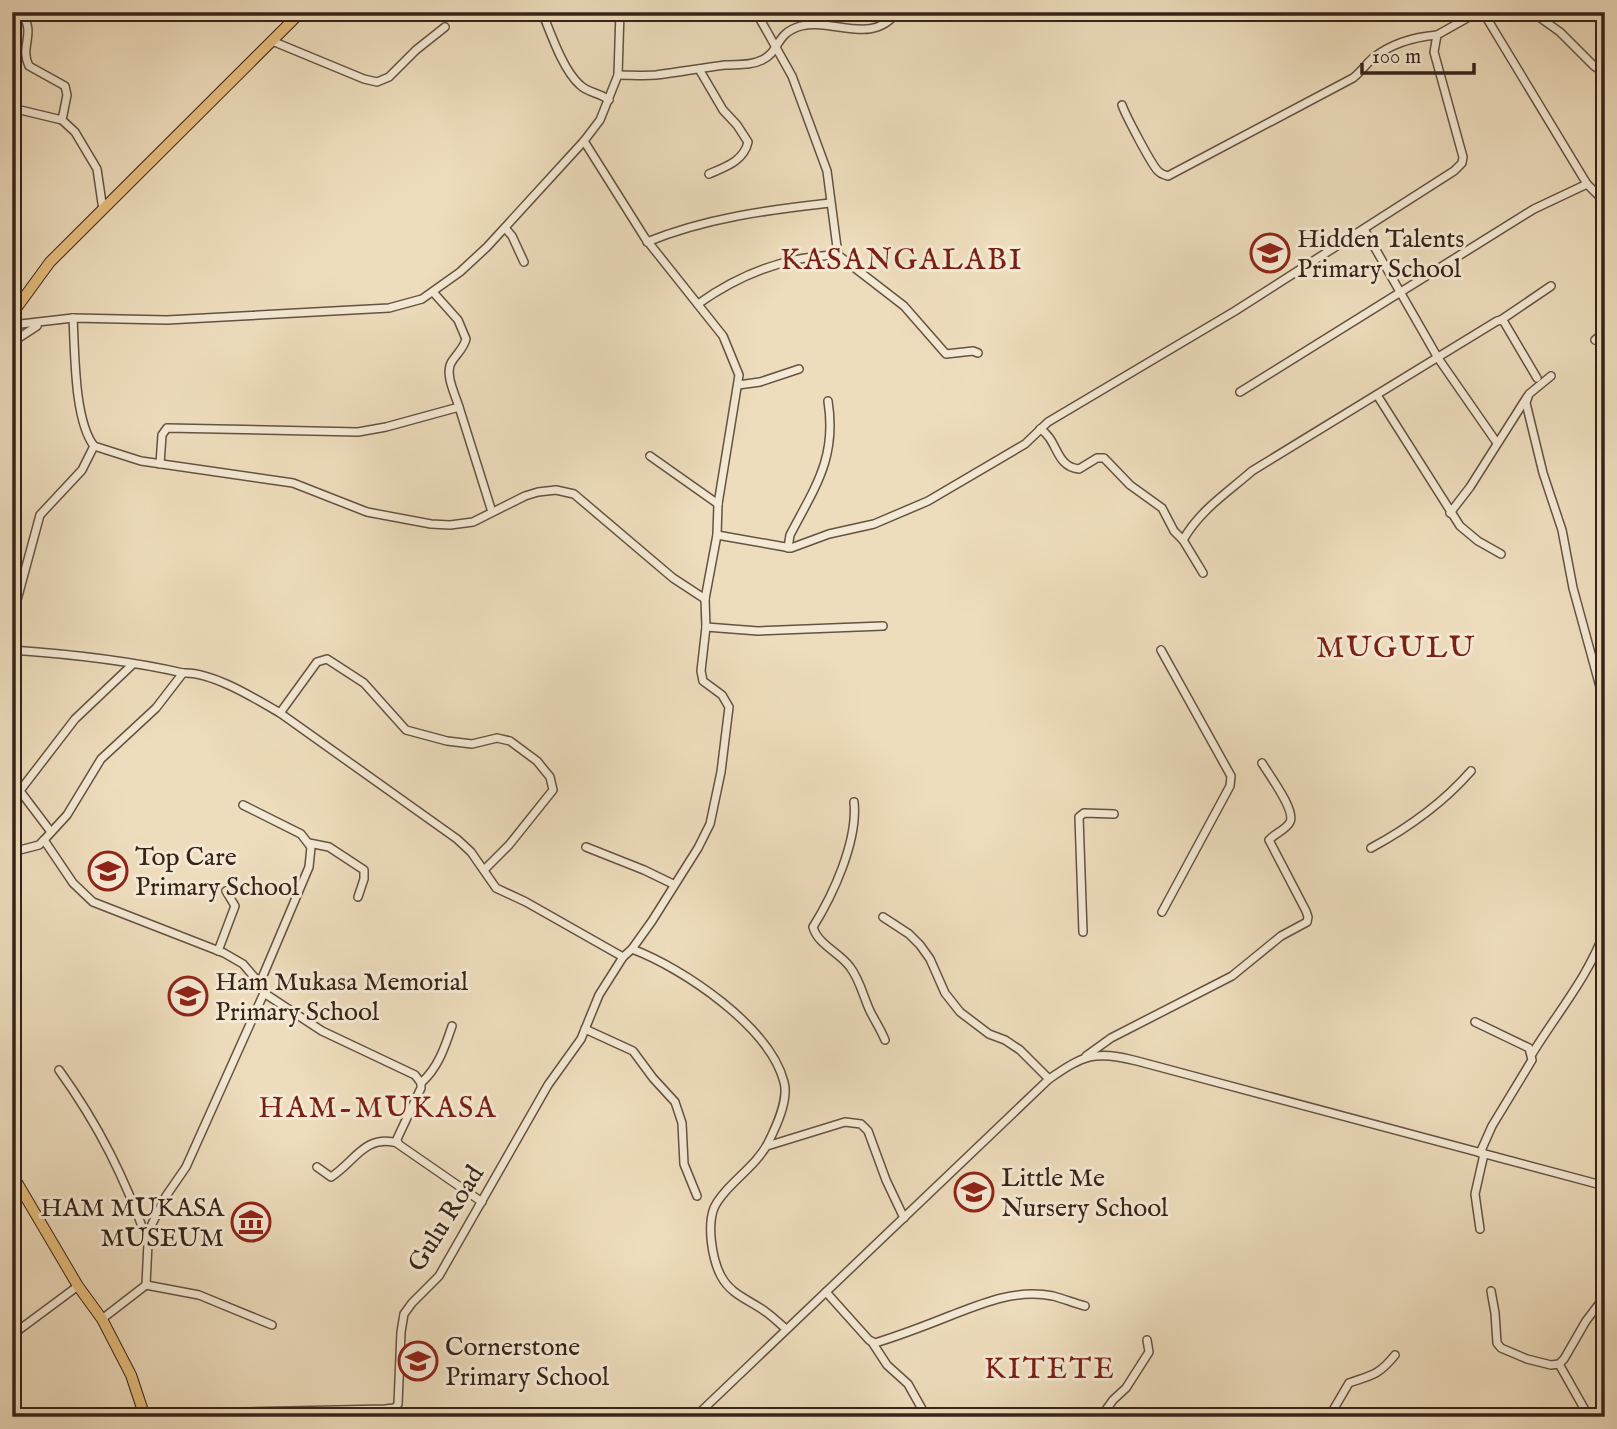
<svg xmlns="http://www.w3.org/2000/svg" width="1617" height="1429" viewBox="0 0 1617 1429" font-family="'IM FELL English',serif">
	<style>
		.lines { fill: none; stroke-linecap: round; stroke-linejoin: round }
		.minor-casing { stroke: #645242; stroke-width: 10 }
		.major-casing { stroke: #362319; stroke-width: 12 }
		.minor { stroke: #f4e9d4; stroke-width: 7 }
		.major { stroke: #e7be7e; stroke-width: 10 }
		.labels { text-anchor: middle; stroke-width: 6; stroke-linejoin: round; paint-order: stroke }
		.poi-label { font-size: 26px; fill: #362319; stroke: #f4e9d4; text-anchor: start }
		.street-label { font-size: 26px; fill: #362319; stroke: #f4e9d4 }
		.quarter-label { font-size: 30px; letter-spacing: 2px; fill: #7a1f14; stroke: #f4e9d4 }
	</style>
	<rect width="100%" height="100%" fill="#eeddbd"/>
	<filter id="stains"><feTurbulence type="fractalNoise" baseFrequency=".00286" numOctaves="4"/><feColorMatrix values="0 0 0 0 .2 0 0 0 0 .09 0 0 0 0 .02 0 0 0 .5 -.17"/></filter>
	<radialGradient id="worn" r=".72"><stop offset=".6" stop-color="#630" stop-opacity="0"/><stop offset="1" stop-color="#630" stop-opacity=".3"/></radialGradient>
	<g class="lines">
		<defs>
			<g id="minor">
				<path d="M21,12C37,34 19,46 29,66L65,86L67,95L62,120"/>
				<path d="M542,12C551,34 563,70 580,85C588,93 601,93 609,100"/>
				<polyline points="756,12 792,76 827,171 838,255 904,306 946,354 973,351 978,353"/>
				<polyline points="1055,12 1059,16"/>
				<polyline points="1483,12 1587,184 1605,202"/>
				<polyline points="1532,12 1560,32 1594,66 1605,73"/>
				<polyline points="272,41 364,79 377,82 389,77 416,50 445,27"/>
				<path d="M699,69L723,110L737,125L748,142C744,161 725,167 709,174"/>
				<path d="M618,75C631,75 644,76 656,75C679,72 702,68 725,65C738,64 750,66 762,60C780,52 775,33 801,26C834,18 872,46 897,12"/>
				<path d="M1122,105C1125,114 1151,164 1158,171C1162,175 1163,174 1168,176L1353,78C1361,72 1366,64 1373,58C1392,43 1414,37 1437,35"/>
				<polyline points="12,108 62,120 75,132 97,169 103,210"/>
				<polyline points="505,228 512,236 524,262"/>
				<polyline points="1364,229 1438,358 1497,443"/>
				<path d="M647,242C706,218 767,210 830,203"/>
				<path d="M433,292L458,320L466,339C463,350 456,354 451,363C445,375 455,394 459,407"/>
				<path d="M698,304C740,274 786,256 838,255"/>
				<path d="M73,318C75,352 74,420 94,446L141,461L293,483L367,512L431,524L450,525L473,522L525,496L538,492L556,490L574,494L673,578L705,599"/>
				<polyline points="1501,320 1504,322 1537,378"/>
				<polyline points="12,325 73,318 167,320 389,308 422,299 460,272 487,247 584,141 600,120 618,75 620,12"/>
				<polyline points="1595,340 1605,332"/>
				<polyline points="12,347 17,339 37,326"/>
				<polyline points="1551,376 1529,394 1526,403 1543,473 1562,530 1573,588 1605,705"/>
				<polyline points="738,385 760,382 799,369"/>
				<polyline points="1240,392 1534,209 1587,184"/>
				<polyline points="1377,395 1460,526 1478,541 1501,554"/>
				<path d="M1040,429C1058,439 1055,467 1079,469L1097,458H1104L1130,485L1162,508L1174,531L1183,540"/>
				<polyline points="650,456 718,504"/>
				<polyline points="160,464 162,435 167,428 358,432 386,427 459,407 492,512"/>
				<polyline points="1450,513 1470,487 1527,397"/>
				<polyline points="717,535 791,548 829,534 874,524 928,501 1025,444 1048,422 1235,311 1454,171 1462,163 1463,157 1434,52 1437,35 1478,12"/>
				<path d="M788,548L790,535C815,487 837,458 828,401"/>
				<path d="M1203,573L1183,540C1200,510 1227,493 1252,471L1497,321L1501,320L1551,286"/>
				<polyline points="706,627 758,631 883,626"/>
				<polyline points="12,638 17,600 40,515 82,470 94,446"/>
				<path d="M12,650C69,654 127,660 183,673C211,671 256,699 280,713L457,839L471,852L496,888L526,902L623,957"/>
				<polyline points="1161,650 1231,776 1230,786 1162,912"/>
				<polyline points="280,713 317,662 327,659 364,683 406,730 447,741 472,744 497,738 510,741 537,761 550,777 553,790 509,845 484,870"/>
				<polyline points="12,776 20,791 51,832"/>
				<polyline points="12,801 75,719 133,664"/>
				<path d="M854,802C858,841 833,895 813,927C818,945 839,952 850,967C860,980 863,996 870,1011C875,1021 881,1030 885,1040"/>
				<polyline points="243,805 301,834 311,847 309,867 259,985"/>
				<polyline points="44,840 73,883 93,902 224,953 243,964 255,978 264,993 322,1031 415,1075 421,1083 421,1088 397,1139 398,1144 482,1202"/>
				<polyline points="309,843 329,847 364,870 364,879 358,897"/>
				<polyline points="586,847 644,870 673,884"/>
				<path d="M1371,848C1408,828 1443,803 1471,771"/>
				<polyline points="12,852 39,845 44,840 67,815 101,759 156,708 183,673"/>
				<polyline points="883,917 909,934 920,945 930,959 945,993 960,1012 989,1034 1005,1040 1020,1050 1049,1079"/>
				<polyline points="1083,932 1079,817 1084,813 1114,814"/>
				<path d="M632,949C683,968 770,1027 784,1082C789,1100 776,1127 768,1143C756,1167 724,1186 714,1208C707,1226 712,1259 721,1276C731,1295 750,1300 766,1312C773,1317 779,1323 786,1329"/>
				<polyline points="218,951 235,906 226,891"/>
				<polyline points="1475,1022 1529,1048 1532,1060 1492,1126 1480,1153"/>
				<polyline points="585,1029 633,1051 653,1078 675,1102 682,1123 684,1164 697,1196"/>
				<path d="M1532,1054C1557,1013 1589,976 1605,930"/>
				<path d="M1086,1056L1111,1038L1232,976L1281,936L1307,922L1308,917L1306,911L1269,840C1275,833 1286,830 1290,822C1296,810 1269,775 1262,763"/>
				<path d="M59,1070C100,1127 124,1177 148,1242"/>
				<path d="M421,1083C438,1068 445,1047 452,1026"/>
				<polyline points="767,1146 845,1122 861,1124 868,1131 886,1180 904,1218"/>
				<path d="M317,1167L331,1177C355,1162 364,1134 398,1143"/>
				<polyline points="12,1199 24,1194"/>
				<polyline points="1480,1229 1475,1194 1484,1154"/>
				<polyline points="146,1285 199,1295 272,1325"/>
				<polyline points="1491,1291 1495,1313 1497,1343 1501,1348 1527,1359 1551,1365 1559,1364 1564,1359 1586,1321 1605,1296"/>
				<path d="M826,1292L869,1340L875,1343C901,1335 927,1325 952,1315C985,1302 1017,1289 1053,1296C1064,1299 1074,1303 1085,1306"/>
				<polyline points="102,1319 146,1285 148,1243 152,1224 166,1196 186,1167 264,993"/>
				<polyline points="12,1335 78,1286"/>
				<polyline points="872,1342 887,1365 908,1384 922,1409"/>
				<polyline points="1559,1364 1589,1417"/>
				<polyline points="144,1414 385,1409 395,1408 398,1404 401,1332 404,1314 412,1303 439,1276 548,1085 581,1039 599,995 623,957 632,949 652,921 698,848 710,824 721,772 729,707 722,695 703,681 701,671 706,627 705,599 717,535 718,504 739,375 723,336 645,238 584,141"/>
				<path d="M695,1417L1049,1079C1084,1055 1094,1050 1137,1061L1605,1186"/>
				<polyline points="1101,1417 1113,1400 1126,1388 1149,1352 1147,1340"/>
				<path d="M1329,1417L1349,1383C1372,1375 1379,1375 1395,1355"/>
			</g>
			<g id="major">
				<polyline points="12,314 50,262 301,12"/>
				<polyline points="12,1174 78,1286 102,1319 131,1375 145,1417"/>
			</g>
		</defs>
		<use href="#minor" class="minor-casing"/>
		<use href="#major" class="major-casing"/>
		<use href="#minor" class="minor"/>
		<use href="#major" class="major"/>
	</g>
	<defs>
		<symbol id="school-ring" viewBox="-11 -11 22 22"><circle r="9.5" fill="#f4e9d4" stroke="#8f2418" stroke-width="1.5"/><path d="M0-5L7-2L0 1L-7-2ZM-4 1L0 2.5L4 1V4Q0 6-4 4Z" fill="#8f2418"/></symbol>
		<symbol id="museum-ring" viewBox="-11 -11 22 22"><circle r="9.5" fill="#f4e9d4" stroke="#8f2418" stroke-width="1.5"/><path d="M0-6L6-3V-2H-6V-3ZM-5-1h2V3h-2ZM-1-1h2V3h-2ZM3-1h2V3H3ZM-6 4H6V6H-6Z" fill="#8f2418"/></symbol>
	</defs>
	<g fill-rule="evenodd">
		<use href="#school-ring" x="1248" y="231" width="44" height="44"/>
		<use href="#school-ring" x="86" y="849" width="44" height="44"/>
		<use href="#school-ring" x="166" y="974" width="44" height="44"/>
		<use href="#school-ring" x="952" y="1170" width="44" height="44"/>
		<use href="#museum-ring" x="229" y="1200" width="44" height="44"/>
		<use href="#school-ring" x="396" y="1339" width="44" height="44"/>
	</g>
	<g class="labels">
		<g class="poi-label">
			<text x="1297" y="247">Hidden Talents<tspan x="1297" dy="30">Primary School</tspan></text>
			<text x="135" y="865">Top Care<tspan x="135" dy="30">Primary School</tspan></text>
			<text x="215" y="990">Ham Mukasa Memorial<tspan x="215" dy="30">Primary School</tspan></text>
			<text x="1001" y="1186">Little Me<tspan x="1001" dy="30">Nursery School</tspan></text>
			<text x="224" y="1216" text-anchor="end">HAM MUKASA<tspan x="224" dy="30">MUSEUM</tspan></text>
			<text x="445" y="1355">Cornerstone<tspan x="445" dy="30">Primary School</tspan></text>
		</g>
		<g class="street-label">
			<text transform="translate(445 1218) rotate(-58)" y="9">Gulu Road</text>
		</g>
		<g class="quarter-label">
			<text x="902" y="269">KASANGALABI</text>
			<text x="1396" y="657">MUGULU</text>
			<text x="378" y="1117">HAM-MUKASA</text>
			<text x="1050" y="1378">KITETE</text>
		</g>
	</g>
	<rect width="1617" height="1429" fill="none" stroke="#eeddbd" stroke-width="42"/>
	<rect x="14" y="14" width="1589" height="1401" fill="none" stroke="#362319" stroke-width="3.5"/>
	<rect x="21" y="21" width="1575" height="1387" fill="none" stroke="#362319" stroke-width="2"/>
	<path d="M1362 63v10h112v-10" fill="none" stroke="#362319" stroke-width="3.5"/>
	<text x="1372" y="63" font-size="21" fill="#362319" stroke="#f4e9d4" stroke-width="5" paint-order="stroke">100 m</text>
	<rect width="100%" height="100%" filter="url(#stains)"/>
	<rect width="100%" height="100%" fill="url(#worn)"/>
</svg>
